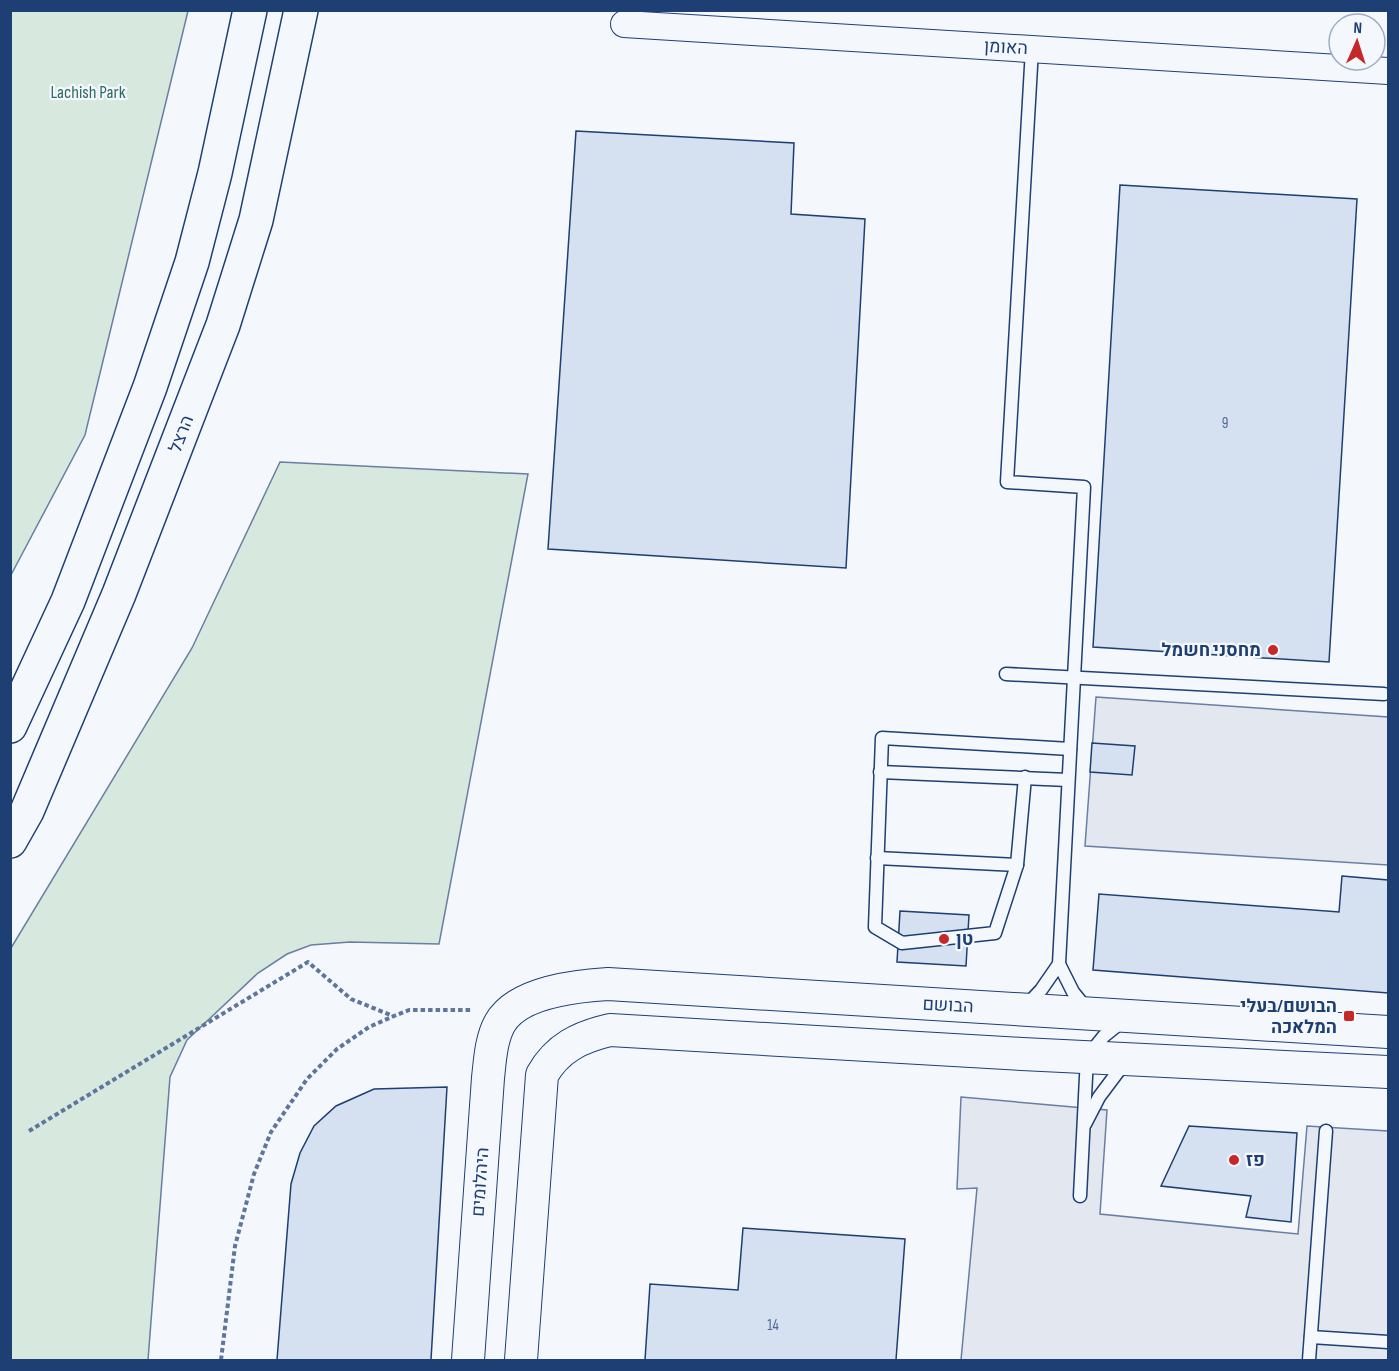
<svg xmlns="http://www.w3.org/2000/svg" width="1399" height="1371" viewBox="0 0 1399 1371" font-family="'Sofia Sans Condensed',Heebo,sans-serif">
	<style>
		.green { fill: #d7e8df; stroke: #687fa3; stroke-width: 1.5 }
		.parking { fill: #e3e8f0; stroke: #687fa3; stroke-width: 1.5 }
		.building { fill: #d5e0f0; stroke: #1d3f73; stroke-width: 1.5 }
		.lines { fill: none; stroke-linecap: round; stroke-linejoin: round }
		.service-casing { stroke: #1d3f73; stroke-width: 15 }
		.minor-casing { stroke: #1d3f73; stroke-width: 28 }
		.tertiary-casing { stroke: #1d3f73; stroke-width: 34 }
		.secondary-casing { stroke: #1d3f73; stroke-width: 36 }
		.path { stroke: #5e769c; stroke-width: 4; stroke-dasharray: 4.5 3; stroke-linecap: butt }
		.service { stroke: #f4f7fb; stroke-width: 12 }
		.minor { stroke: #f4f7fb; stroke-width: 26 }
		.tertiary { stroke: #f4f7fb; stroke-width: 32 }
		.secondary { stroke: #f4f7fb; stroke-width: 33 }
		.poi-dot { fill: #c62828; stroke: #f4f7fb; stroke-width: 2 }
		.labels { text-anchor: middle; stroke-width: 4.5; stroke-linejoin: round; paint-order: stroke }
		.number-label { font-size: 15px; fill: #4b6792 }
		.street-label { font-size: 18px; fill: #1d3f73; stroke: #f4f7fb }
		.park-label { font-size: 18px; fill: #2c6c60; stroke: #f4f7fb }
		.poi-label { font-size: 18px; font-weight: bold; fill: #1d3f73; stroke: #f4f7fb; text-anchor: end }
	</style>
	<rect width="100%" height="100%" fill="#f4f7fb"/>
	<g class="green">
		<polygon points="10,11 188,11 85,435 11,575"/>
		<polygon points="280,462 528,474 439,944 350,942 311,945 287,954 258,973 187,1040 170,1077 148,1360 11,1360 11,948 192,648"/>
	</g>
	<g class="parking">
		<polygon points="1096,697 1388,717 1388,865 1085,846"/>
		<polygon points="961,1097 1107,1110 1100,1214 1298,1234 1307,1126 1388,1131 1388,1360 961,1360 977,1188 957,1189"/>
	</g>
	<g class="building">
		<polygon points="576,131 794,143 791,214 865,219 846,568 548,549"/>
		<polygon points="1120,185 1357,199 1329,662 1093,647"/>
		<polygon points="1092,743 1135,746 1132,775 1090,772"/>
		<polygon points="1342,876 1388,880 1388,993 1093,970 1099,894 1339,912"/>
		<polygon points="900,911 969,915 966,966 897,962"/>
		<polygon points="447,1087 431,1360 277,1360 291,1184 300,1153 314,1126 336,1106 374,1089"/>
		<polygon points="1189,1126 1297,1133 1291,1222 1246,1217 1251,1196 1161,1186"/>
		<polygon points="743,1228 905,1239 896,1360 645,1360 650,1284 738,1290"/>
	</g>
	<g class="lines">
		<defs>
			<g id="service">
				<polyline points="1006,674 1384,694"/>
				<polyline points="880,772 1068,780"/>
				<polyline points="1025,777 1017,865 995,933 902,943 875,927 882,738 1070,749"/>
				<polyline points="877,858 1017,865"/>
				<polyline points="1059,964 1073,992 1086,1008"/>
				<polyline points="1026,1006 1041,990 1059,964 1084,487 1007,482 1032,49"/>
				<polyline points="1085,1124 1099,1097 1126,1061"/>
				<polyline points="1080,1196 1087,1057 1104,1036 1124,1020"/>
				<polyline points="1311,1337 1388,1342"/>
				<polyline points="1309,1360 1326,1131"/>
			</g>
			<polyline id="minor" points="624,24 1388,71"/>
			<g id="tertiary">
				<path d="M468,1360L488,1078C490,1060 491,1039 500,1023C518,992 576,986 608,984L1388,1032"/>
				<path d="M521,1360L542,1075C557,1048 580,1037 610,1030L1022,1054L1388,1072"/>
			</g>
			<g id="secondary">
				<polyline points="10,726 68,601 150,387 192,262 215,173 250,10"/>
				<polyline points="10,841 27,811 119,594 223,325 256,220 301,10"/>
			</g>
		</defs>
		<use href="#service" class="service-casing"/>
		<use href="#minor" class="minor-casing"/>
		<use href="#tertiary" class="tertiary-casing"/>
		<use href="#secondary" class="secondary-casing"/>
		<g class="path">
			<polyline points="29,1131 308,962 351,999 393,1016"/>
			<polyline points="221,1360 235,1246 254,1174 271,1132 307,1079 337,1049 369,1027 394,1016 409,1010 473,1010"/>
		</g>
		<use href="#service" class="service"/>
		<use href="#minor" class="minor"/>
		<use href="#tertiary" class="tertiary"/>
		<use href="#secondary" class="secondary"/>
	</g>
	<g class="poi-dot">
		<circle cx="1273" cy="650" r="6"/>
		<circle cx="944" cy="939" r="6"/>
		<rect x="1343" y="1010" width="12" height="12" rx="3"/>
		<circle cx="1234" cy="1160" r="6"/>
	</g>
	<g class="labels">
		<g class="number-label">
			<text x="1225" y="428">9</text>
			<text x="773" y="1330">14</text>
		</g>
		<g class="street-label">
			<text transform="translate(1006 47) rotate(3)" y="6">האומן</text>
			<text transform="translate(181 434) rotate(-69)" y="6">הרצל</text>
			<text transform="translate(948 1005) rotate(3)" y="6">הבושם</text>
			<text transform="translate(480 1182) rotate(-86)" y="6">היהלומים</text>
		</g>
		<g class="park-label">
			<text x="88" y="98">Lachish Park</text>
		</g>
		<g class="poi-label">
			<text x="1261" y="656">מחסני חשמל</text>
			<text x="956" y="945" text-anchor="start">טן</text>
			<text x="1337" y="1012">הבושם/בעלי<tspan x="1337" dy="21">המלאכה</tspan></text>
			<text x="1246" y="1166" text-anchor="start">פז</text>
		</g>
	</g>
	<rect width="1399" height="1371" fill="none" stroke="#1d3f73" stroke-width="24"/>
	<g transform="translate(1357 42) rotate(3)"><circle r="28" fill="#f4f7fb" stroke="#9eadc5" stroke-width="1.5"/>
	<path d="M0-4.5L10 22L0 15L-10 22Z" fill="#c62828"/>
	<text y="-9" font-size="16" font-weight="bold" text-anchor="middle" fill="#1d3f73">N</text>
	</g>
</svg>
